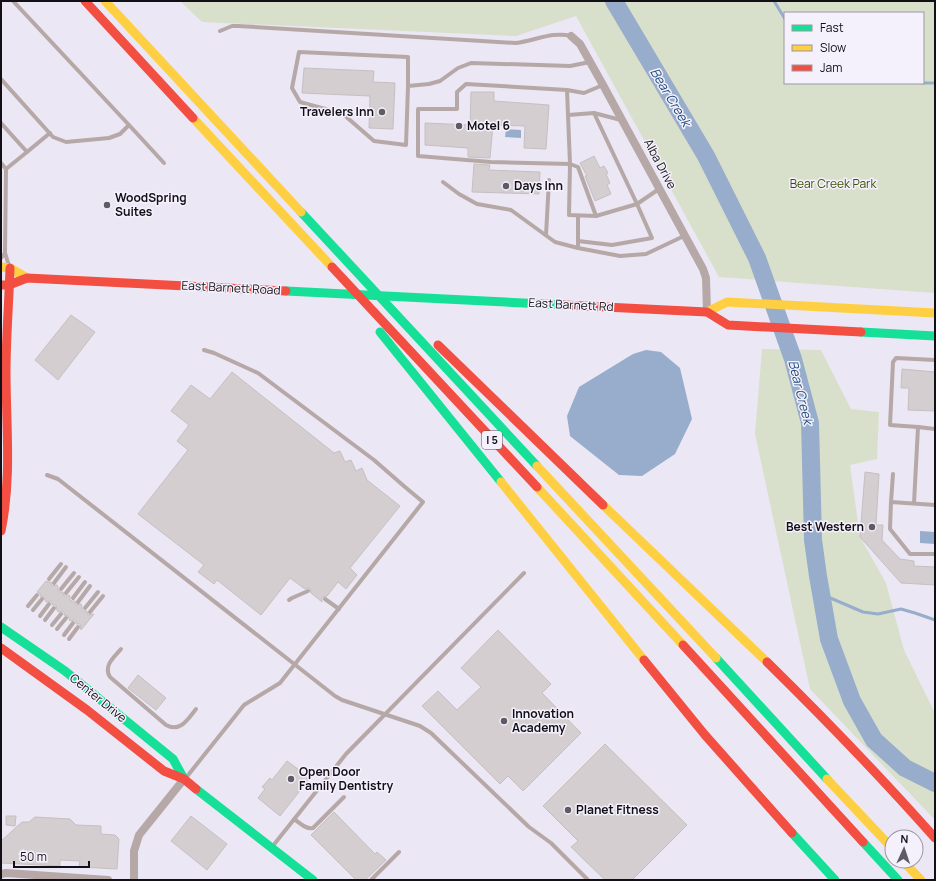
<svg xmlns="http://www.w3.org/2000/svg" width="936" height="881" viewBox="0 0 936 881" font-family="Manrope,sans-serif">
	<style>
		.green { fill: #d8e0cc; fill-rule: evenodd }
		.water { fill: #97adcb }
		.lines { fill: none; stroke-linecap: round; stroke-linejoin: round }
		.stream { stroke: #97adcb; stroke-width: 3 }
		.river { stroke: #97adcb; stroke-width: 18 }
		.building { fill: #d4ced0; stroke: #c6bfc2 }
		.lane { stroke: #b6a8a6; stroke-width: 4 }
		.street { stroke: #b6a8a6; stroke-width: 8 }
		.fast { stroke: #16e098; stroke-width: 9 }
		.slow { stroke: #ffcf43; stroke-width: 9 }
		.jam { stroke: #f24e42; stroke-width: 9 }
		.poi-dot { fill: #5f5b64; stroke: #f5f1fc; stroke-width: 1.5 }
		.labels { text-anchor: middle; stroke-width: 3; stroke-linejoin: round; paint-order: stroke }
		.shield { fill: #f5f1fc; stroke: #57535c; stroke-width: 1 }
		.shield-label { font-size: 11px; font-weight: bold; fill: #130f17 }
		.poi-label { font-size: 12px; font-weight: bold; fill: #130f17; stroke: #f5f1fc; text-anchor: start }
		.street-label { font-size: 12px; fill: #130f17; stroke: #f5f1fc }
		.park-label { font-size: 12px; fill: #3c5005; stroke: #f5f1fc }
		.water-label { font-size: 13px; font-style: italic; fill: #1c4c7d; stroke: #f5f1fc }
	</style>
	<rect width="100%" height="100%" fill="#ece7f4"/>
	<g class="green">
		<path d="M180,1H935V293L866,288L719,277L576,16L516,36L202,22ZM785,13H923V83H785Z"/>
		<polygon points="762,349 821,350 851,409 879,412 877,459 850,465 860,537 886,583 904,650 935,713 935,820 810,689 755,434"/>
	</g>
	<g class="water">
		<polygon points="506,129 521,130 521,138 505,137"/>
		<polygon points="646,350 661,352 680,368 692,419 675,454 642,476 619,475 570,436 567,416 579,387 633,354"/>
		<polygon points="920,531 935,532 935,544 920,543"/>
	</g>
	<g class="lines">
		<g class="stream">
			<polyline points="774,1 785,19"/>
			<polyline points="923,83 935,83"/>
			<polyline points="821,594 863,612 878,614 901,609 915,613 935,620"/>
		</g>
		<polyline class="river" points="614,1 706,156 757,258 793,359 810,423 813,540 818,576 829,639 852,701 874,740 905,768 935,783"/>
	</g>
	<g class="building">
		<polygon points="304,68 374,71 373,82 395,83 393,129 369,128 370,96 302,93"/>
		<polygon points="471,92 494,92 494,101 549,105 546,149 524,148 525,126 493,125 490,158 468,157 468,148 425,145 425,123 470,125"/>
		<polygon points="594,156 600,168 604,166 608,173 606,174 610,183 607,185 611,194 595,201 585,176 587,176 580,163"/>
		<polygon points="474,164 490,165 489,170 540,172 539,194 472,192"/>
		<polygon points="71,315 95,332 58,380 35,360"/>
		<polygon points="902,369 935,372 935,411 908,410 909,388 901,388"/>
		<polygon points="232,372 334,453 340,451 345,462 351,460 356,471 362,468 367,480 400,506 350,568 357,575 346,589 338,582 327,596 322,597 322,602 311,593 310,588 308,588 305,589 290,578 261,615 217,580 214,584 198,572 204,565 138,514 188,450 177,441 189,425 171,411 191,385 210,399"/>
		<polygon points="865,472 879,474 876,525 883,525 882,540 900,559 914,561 914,566 935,567 935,585 901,583 860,537"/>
		<polygon points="46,581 48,582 51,582 52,586 57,585 58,587 58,591 60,592 63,592 64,596 67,596 69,595 70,596 70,600 72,601 75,601 76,605 81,604 82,606 82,610 84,611 87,611 88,615 94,614 81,630 80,624 76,624 76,621 74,620 70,621 68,616 64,615 64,612 62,611 58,612 57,610 56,605 52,605 52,602 50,601 46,602 44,597 40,596 40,593 37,592"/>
		<polygon points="498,630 551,684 542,693 581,733 523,791 508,776 500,784 422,706 438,691 457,710 481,687 461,668"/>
		<polygon points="138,675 166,698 156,710 128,688"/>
		<polygon points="605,744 687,825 632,880 605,880 571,847 578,841 543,806"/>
		<polygon points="287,761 310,778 280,816 258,798 265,789 262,787 270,778 272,780"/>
		<polygon points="334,812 375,854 377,852 386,860 365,880 356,880 311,835"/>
		<polygon points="6,816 16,816 15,826 6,825"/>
		<polygon points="191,816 227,844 207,870 171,841"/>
		<polygon points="35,817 70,819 76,825 101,826 101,834 115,835 119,839 117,869 79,867 80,861 60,860 60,866 1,863 1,841 22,822 29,822"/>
	</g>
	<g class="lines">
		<g class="lane">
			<path d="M220,31L232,26H238L516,43C534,41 553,31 571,36"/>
			<polyline points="1,79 53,137 66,142 109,138 120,134 129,125 13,1"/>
			<polyline points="408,86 406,145 374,141 343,114 300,102 292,88 299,52 408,57 408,86 429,84 440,81 458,68 471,63 570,66 590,62"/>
			<polyline points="567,90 570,164 491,162 418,156 418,109 457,109 457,92 466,84 567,90 584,93 603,85"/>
			<polyline points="594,113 637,204 596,216 569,215 570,164 578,167 596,216"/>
			<polyline points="568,115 594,113 621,120"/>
			<polyline points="1,123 27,152 50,133"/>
			<polyline points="129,125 164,163"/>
			<polyline points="1,163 6,169 5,253 9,266"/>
			<polyline points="6,169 27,152"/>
			<polyline points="443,182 459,194 477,204 511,210 555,242 578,248 620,256 646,254 684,236"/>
			<polyline points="546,235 549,180"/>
			<polyline points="578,241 612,245 652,238 637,204 659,189"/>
			<polyline points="578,248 578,216"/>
			<polyline points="1,258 5,253"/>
			<polyline points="918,427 890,425 893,362 896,358 935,360"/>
			<polyline points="47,475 58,479 335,696 342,700 420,726 431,733 529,827 551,843 588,880"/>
			<polyline points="891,502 893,474"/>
			<polyline points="914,503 918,427 935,429"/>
			<polyline points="935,505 891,502 890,529 910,554 935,554"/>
			<polyline points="49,579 61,564"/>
			<polyline points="54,583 66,567"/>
			<polyline points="61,589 74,573"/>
			<polyline points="66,593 79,577"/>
			<polyline points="73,598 85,582"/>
			<polyline points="325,599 339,609"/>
			<polyline points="289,600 292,598 308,591"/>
			<polyline points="78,602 90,586"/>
			<polyline points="28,606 37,595"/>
			<polyline points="85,608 98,592"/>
			<polyline points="33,610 42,599"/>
			<polyline points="90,612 103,596"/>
			<polyline points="40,616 49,604"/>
			<polyline points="45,620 54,608"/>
			<polyline points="52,625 61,614"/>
			<polyline points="57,629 66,618"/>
			<polyline points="64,635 73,623"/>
			<polyline points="69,639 78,627"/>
			<path d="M121,649C114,657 103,666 110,677L166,725C180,733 188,719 196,709"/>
			<polyline points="185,779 244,705 280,683 423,502 405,487 374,460 258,373 214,353 204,350"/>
			<path d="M294,819C300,823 306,830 313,828L344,797"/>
			<polyline points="272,847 346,754 524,573"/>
			<polyline points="371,880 399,852"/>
		</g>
		<g class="street">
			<polyline points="571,36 580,44 603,85 703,269 706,278 707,312"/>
			<polyline points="1,874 6,873 108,880"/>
			<polyline points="134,880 134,851 139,835 184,779"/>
		</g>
		<g class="fast">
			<polyline points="301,212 537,466"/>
			<polyline points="286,291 564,305"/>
			<polyline points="380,332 501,482"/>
			<polyline points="861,332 935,336"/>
			<polyline points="1,627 65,671 173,759 184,779"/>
			<polyline points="716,658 827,779"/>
			<polyline points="196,789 313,880"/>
			<polyline points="792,833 835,880"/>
			<polyline points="863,842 898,880"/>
		</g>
		<g class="slow">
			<polyline points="105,1 301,212"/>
			<polyline points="193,118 332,267"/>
			<polyline points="1,267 10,268 27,278"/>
			<polyline points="707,312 727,302 935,313"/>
			<polyline points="537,466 716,658"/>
			<polyline points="501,482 644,660"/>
			<polyline points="537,487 683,645"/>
			<polyline points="603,505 767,662"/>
			<polyline points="827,779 892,848"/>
			<polyline points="903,861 921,880"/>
		</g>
		<g class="jam">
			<polyline points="85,1 193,118"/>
			<polyline points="332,267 537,487"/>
			<polyline points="1,285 9,285 27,278 286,291"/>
			<polyline points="564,305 707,312 728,325 861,332"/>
			<polyline points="438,345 603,505"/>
			<path d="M1,531C12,478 6,425 6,372C6,337 9,303 10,268"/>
			<polyline points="683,645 863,842"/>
			<polyline points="1,648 87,710 164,771 184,779 196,789"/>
			<polyline points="644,660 705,735 792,833"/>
			<path d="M767,662C825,719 881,777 935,838"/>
		</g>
	</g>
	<g class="poi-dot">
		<circle cx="382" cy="112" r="4"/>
		<circle cx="459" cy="126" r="4"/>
		<circle cx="506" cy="186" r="4"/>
		<circle cx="107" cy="205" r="4"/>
		<circle cx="872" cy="527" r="4"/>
		<circle cx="504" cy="721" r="4"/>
		<circle cx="291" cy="779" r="4"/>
		<circle cx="568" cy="810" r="4"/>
	</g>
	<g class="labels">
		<rect class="shield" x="482" y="431" width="20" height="18" rx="3"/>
		<g class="shield-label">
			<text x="492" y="444">I 5</text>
		</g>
		<g class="poi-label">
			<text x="374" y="116" text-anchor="end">Travelers Inn</text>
			<text x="467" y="130">Motel 6</text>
			<text x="514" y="190">Days Inn</text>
			<text x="115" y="202">WoodSpring<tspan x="115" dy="14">Suites</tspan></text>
			<text x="864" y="531" text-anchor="end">Best Western</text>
			<text x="512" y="718">Innovation<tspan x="512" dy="14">Academy</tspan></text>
			<text x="299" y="776">Open Door<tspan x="299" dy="14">Family Dentistry</tspan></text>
			<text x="576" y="814">Planet Fitness</text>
		</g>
		<g class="street-label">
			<text transform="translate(660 164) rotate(62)" y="4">Alba Drive</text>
			<text transform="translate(231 288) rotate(3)" y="4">East Barnett Road</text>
			<text transform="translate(571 305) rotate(3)" y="4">East Barnett Rd</text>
			<text transform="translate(98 698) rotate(39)" y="4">Center Drive</text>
		</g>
		<g class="park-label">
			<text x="833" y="188">Bear Creek Park</text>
		</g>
		<g class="water-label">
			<text transform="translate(671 97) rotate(59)" y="5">Bear Creek</text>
			<text transform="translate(801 392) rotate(76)" y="5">Bear Creek</text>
		</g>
	</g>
	<rect width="936" height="881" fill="none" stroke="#130f17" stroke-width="4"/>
	<rect x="784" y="12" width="140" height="72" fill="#f5f1fc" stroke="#9b97a0"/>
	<rect x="792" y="25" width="20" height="6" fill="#16e098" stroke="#9b97a0"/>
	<text x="820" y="32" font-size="12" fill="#130f17">Fast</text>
	<rect x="792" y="45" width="20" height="6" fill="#ffcf43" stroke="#9b97a0"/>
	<text x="820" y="52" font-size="12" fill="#130f17">Slow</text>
	<rect x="792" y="65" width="20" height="6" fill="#f24e42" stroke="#9b97a0"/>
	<text x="820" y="72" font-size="12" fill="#130f17">Jam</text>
	<g transform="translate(904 849) rotate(3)"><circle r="19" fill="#f5f1fc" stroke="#9b97a0"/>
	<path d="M0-3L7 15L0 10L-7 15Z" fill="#5f5b64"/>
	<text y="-6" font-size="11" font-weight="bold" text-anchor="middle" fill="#130f17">N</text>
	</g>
	<path d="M14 861v6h75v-6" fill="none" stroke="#130f17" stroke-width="2"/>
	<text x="20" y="861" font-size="12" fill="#130f17" stroke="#f5f1fc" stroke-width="3" paint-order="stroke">50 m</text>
</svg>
